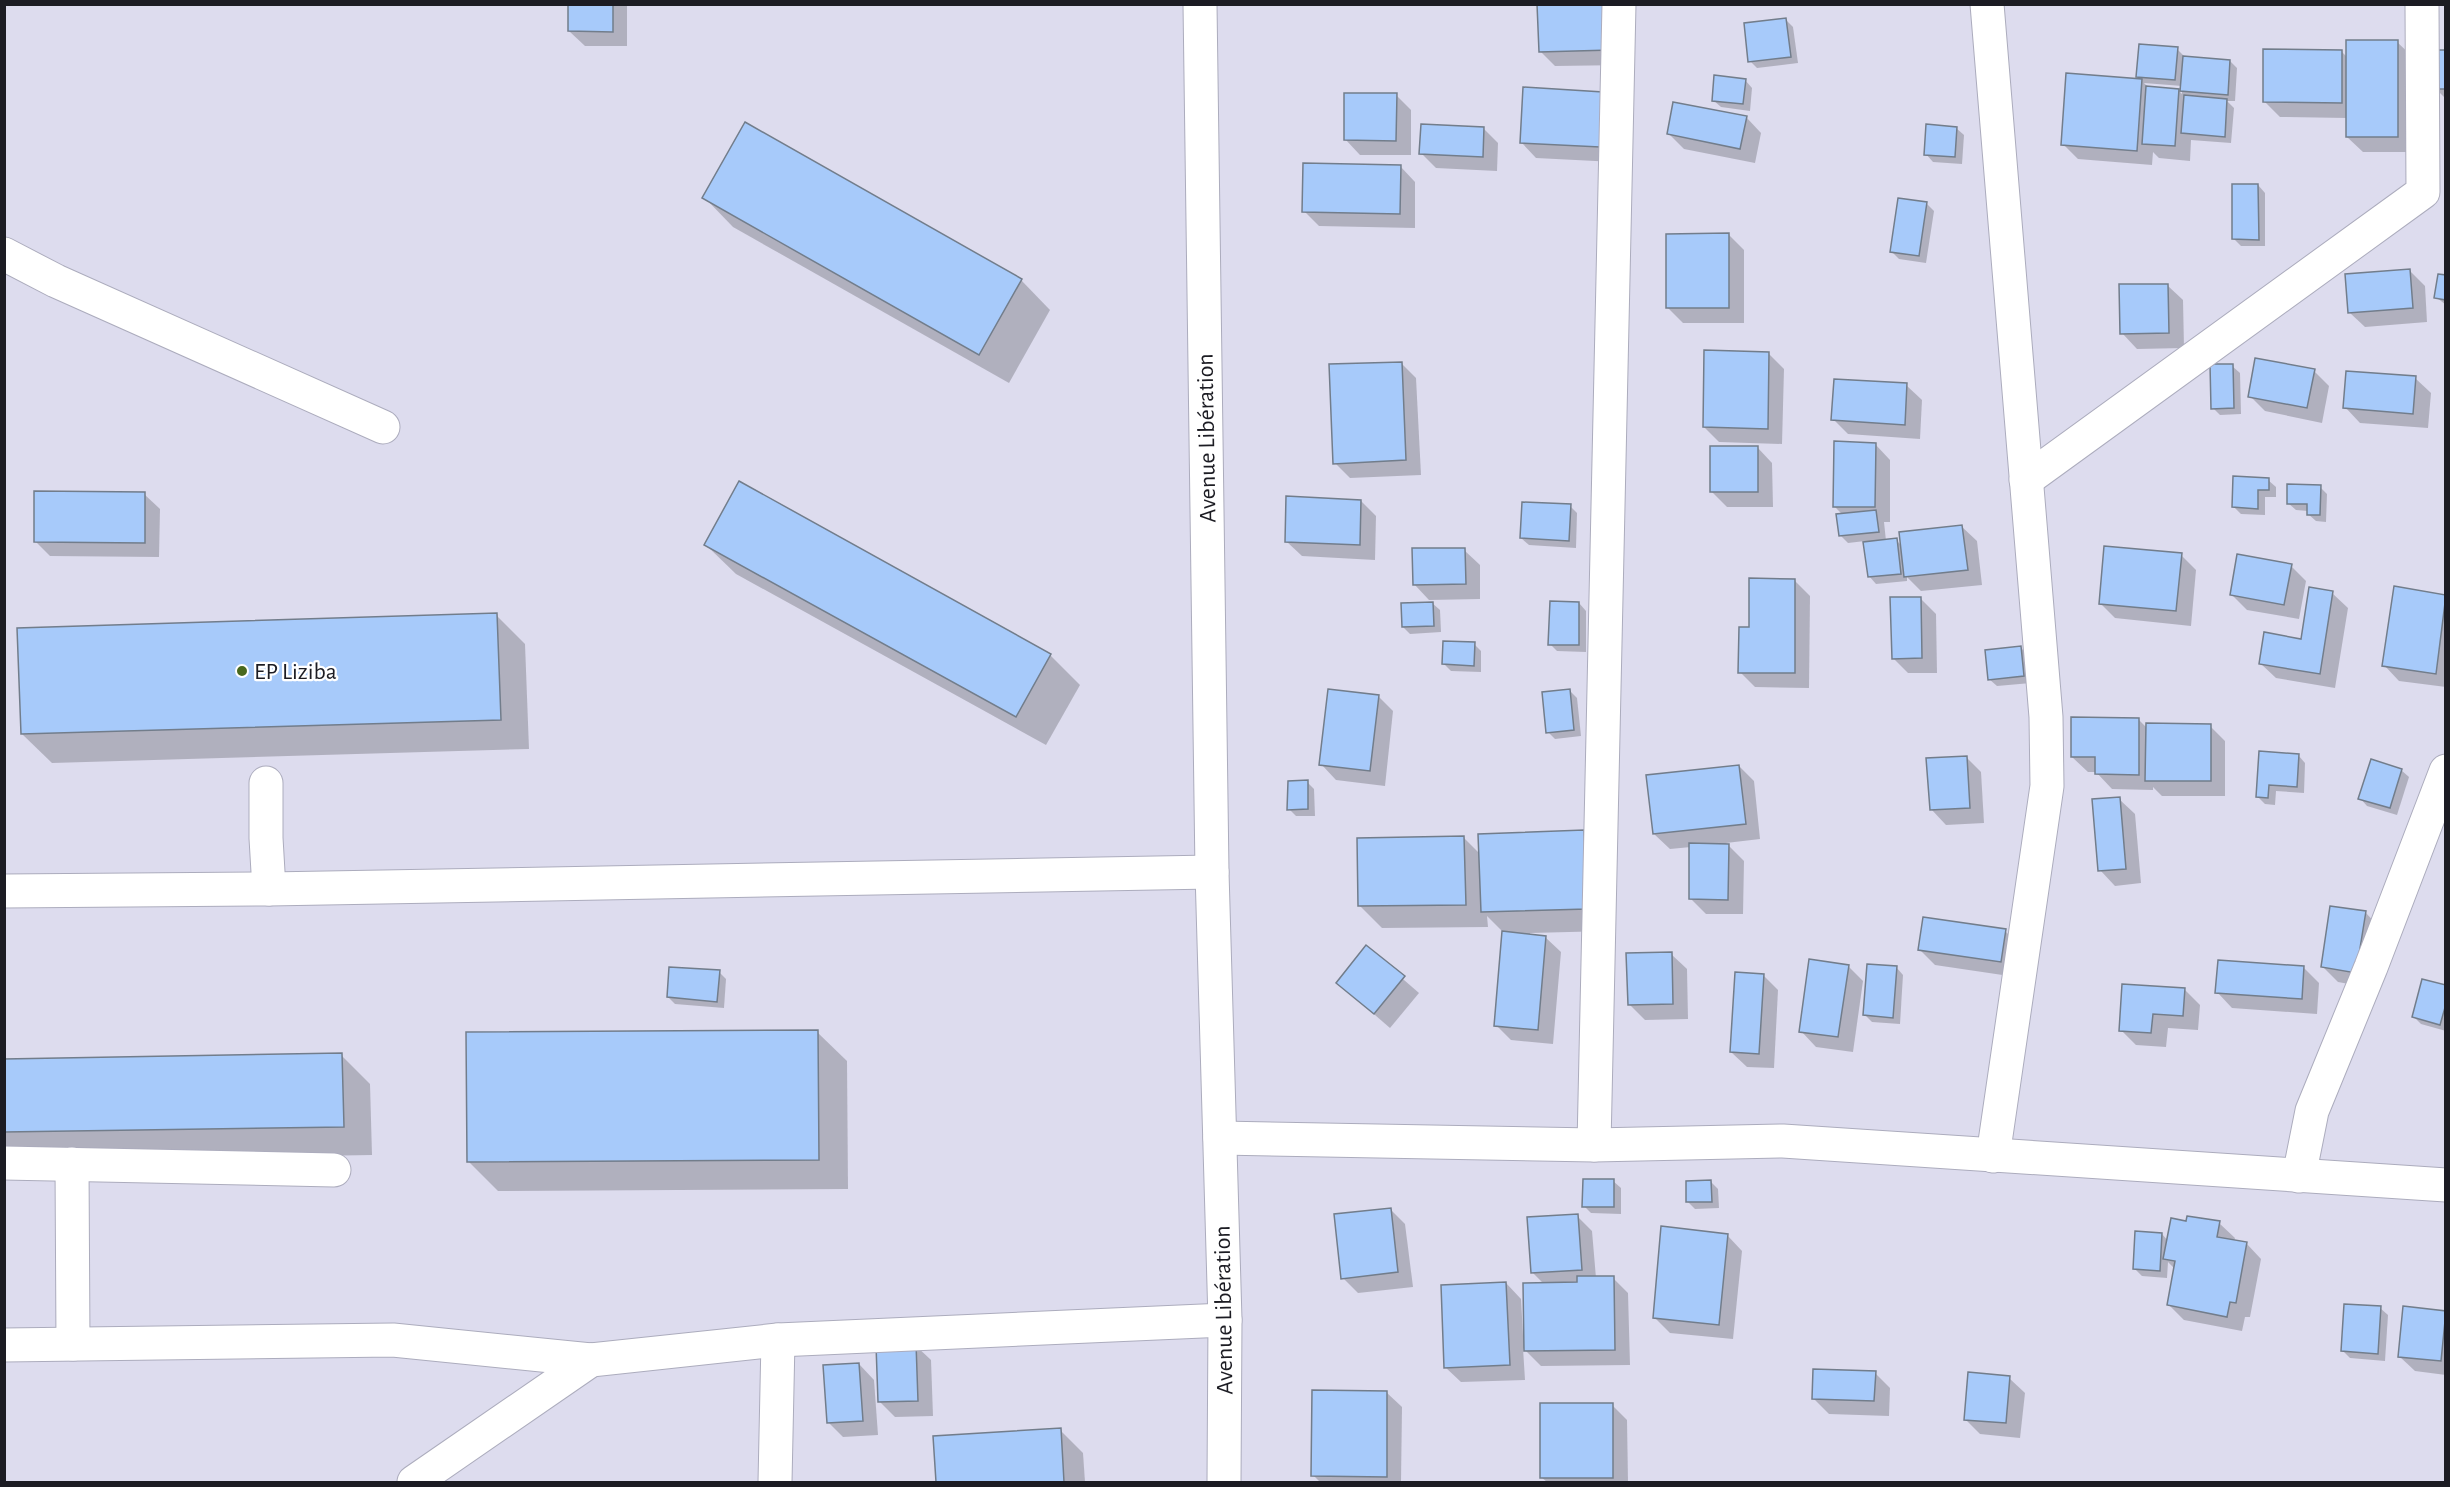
<svg xmlns="http://www.w3.org/2000/svg" width="2450" height="1487" viewBox="0 0 2450 1487" font-family="'Alegreya Sans',sans-serif">
	<style>
		.shadow { fill: #0003; fill-rule: evenodd }
		.building { fill: #a7cafa; stroke: #727d8b; stroke-width: 1.5 }
		.lines { fill: none; stroke-linecap: round; stroke-linejoin: round }
		.minor-casing { stroke: #acacbd; stroke-width: 35 }
		.minor { stroke: #fff; stroke-width: 33 }
		.poi-dot { fill: #49681d; stroke: #fff; stroke-width: 2 }
		.labels { text-anchor: middle; stroke-width: 4.5; stroke-linejoin: round; paint-order: stroke }
		.street-label { font-size: 24px; fill: #1c1c23; stroke: #fff }
		.poi-label { font-size: 24px; fill: #1c1c23; stroke: #fff; text-anchor: start }
	</style>
	<rect width="100%" height="100%" fill="#dddcee"/>
	<g class="shadow">
		<polygon points="569,4 627,4 627,46 585,46 569,31"/>
		<polygon points="1539,4 1626,65 1555,66 1540,51"/>
		<polygon points="1785,19 1793,27 1798,63 1757,68 1750,61"/>
		<polygon points="2397,42 2413,57 2413,152 2363,152 2347,137 2347,118 2280,117 2265,102 2342,52 2347,57"/>
		<path d="M2177,49L2184,56L2230,61L2237,68L2235,101H2227L2234,108L2231,143L2191,140L2190,161L2159,158L2153,152L2152,165L2078,159L2063,144L2142,80L2138,76ZM2144,83L2182,86V94L2178,90L2149,88Z"/>
		<polygon points="2446,51 2446,99 2435,88"/>
		<polygon points="1745,80 1752,88 1750,111 1721,107 1713,100"/>
		<polygon points="1602,94 1615,162 1536,158 1521,142"/>
		<polygon points="1396,95 1411,110 1411,155 1360,155 1345,139"/>
		<polygon points="1746,117 1761,133 1755,163 1684,149 1669,134"/>
		<polygon points="1483,128 1498,143 1497,171 1436,168 1421,153"/>
		<polygon points="1956,128 1964,135 1962,164 1933,162 1926,154"/>
		<polygon points="1400,166 1415,182 1415,228 1319,226 1304,211"/>
		<polygon points="2258,185 2265,193 2265,246 2241,246 2234,239"/>
		<polygon points="704,197 1021,280 1050,310 1009,383 733,227"/>
		<polygon points="1927,204 1934,211 1926,263 1899,259 1891,251"/>
		<polygon points="1729,235 1744,250 1744,323 1683,323 1667,307"/>
		<polygon points="2409,270 2425,286 2427,322 2365,327 2349,312"/>
		<polygon points="2446,276 2446,305 2436,297"/>
		<polygon points="2167,285 2183,300 2184,348 2137,349 2122,333"/>
		<polygon points="1768,353 1784,369 1782,444 1719,442 1704,427"/>
		<polygon points="1401,363 1416,378 1421,475 1350,478 1335,463"/>
		<polygon points="2232,366 2240,373 2241,414 2220,415 2213,408"/>
		<polygon points="2314,371 2329,386 2322,423 2265,411 2250,396"/>
		<polygon points="2415,378 2431,393 2428,428 2360,423 2345,407"/>
		<polygon points="1906,385 1922,400 1920,439 1848,434 1833,419"/>
		<polygon points="1875,444 1890,460 1890,522 1884,522 1886,541 1896,540 1902,546 1961,526 1977,541 1982,585 1921,591 1907,577 1907,581 1876,584 1869,576 1865,541 1848,543 1840,535 1842,514 1834,506"/>
		<polygon points="1757,447 1772,463 1773,507 1727,507 1712,492"/>
		<polygon points="2268,480 2276,487 2276,497 2265,497 2265,515 2241,514 2234,507"/>
		<polygon points="740,483 1050,655 1080,685 1046,745 736,574 706,545"/>
		<polygon points="2320,487 2327,494 2326,522 2316,521 2308,514 2308,511 2296,510 2288,503"/>
		<polygon points="144,494 160,509 159,557 50,556 35,541"/>
		<polygon points="1361,501 1376,516 1375,560 1302,556 1286,541"/>
		<polygon points="1570,506 1577,513 1576,548 1529,545 1521,538"/>
		<polygon points="1464,550 1480,565 1480,599 1429,600 1414,584"/>
		<polygon points="2181,555 2196,570 2191,626 2115,618 2100,603"/>
		<polygon points="2291,566 2306,581 2299,619 2247,610 2231,594"/>
		<polygon points="1795,581 1810,596 1809,688 1755,687 1740,672 1751,629"/>
		<polygon points="2332,593 2348,608 2335,688 2276,678 2260,663 2302,640"/>
		<polygon points="2446,596 2446,687 2399,681 2384,665"/>
		<polygon points="1921,599 1936,614 1937,673 1908,673 1893,658"/>
		<polygon points="1432,603 1440,610 1441,632 1410,634 1403,627"/>
		<polygon points="1579,603 1586,611 1586,652 1557,651 1550,644"/>
		<polygon points="496,615 525,644 529,749 52,763 22,734"/>
		<polygon points="1474,644 1481,651 1481,672 1451,671 1443,663"/>
		<polygon points="2020,647 2028,655 2031,683 1997,686 1989,679"/>
		<polygon points="1570,691 1577,698 1581,736 1555,739 1548,732"/>
		<polygon points="1378,696 1393,711 1385,786 1336,780 1321,764"/>
		<polygon points="2138,719 2147,728 2210,726 2225,741 2225,796 2162,796 2153,787 2153,790 2112,789 2096,772 2088,772 2072,757"/>
		<polygon points="2261,753 2298,755 2305,763 2304,793 2276,791 2275,805 2265,804 2258,797"/>
		<polygon points="1966,757 1981,772 1984,823 1946,825 1931,809"/>
		<polygon points="1739,766 1754,781 1760,839 1726,843 1744,861 1743,914 1706,914 1690,898 1691,847 1670,849 1654,834"/>
		<polygon points="2401,770 2409,777 2397,815 2367,806 2360,798"/>
		<polygon points="1307,782 1314,789 1315,816 1296,816 1289,809"/>
		<polygon points="2119,799 2135,814 2141,883 2115,886 2100,870"/>
		<polygon points="1583,831 1606,854 1609,931 1530,933 1530,935 1545,937 1561,952 1553,1044 1511,1040 1496,1025 1503,932 1487,916 1488,927 1382,928 1360,906 1464,838 1481,855"/>
		<polygon points="2365,912 2380,928 2371,988 2338,982 2323,967"/>
		<polygon points="2005,931 2020,946 2016,977 1935,965 1920,950"/>
		<polygon points="1366,947 1419,993 1390,1028 1338,983"/>
		<polygon points="1671,954 1687,969 1688,1019 1645,1020 1629,1004"/>
		<polygon points="1848,966 1863,981 1853,1052 1816,1047 1801,1031"/>
		<polygon points="1896,967 1903,975 1900,1024 1872,1022 1865,1015"/>
		<polygon points="2304,968 2319,983 2317,1014 2232,1008 2217,992"/>
		<polygon points="719,972 726,979 724,1008 675,1004 668,997"/>
		<polygon points="1763,975 1778,990 1774,1068 1747,1067 1731,1052"/>
		<polygon points="2446,987 2446,1031 2421,1024 2414,1017"/>
		<polygon points="2184,989 2200,1005 2198,1030 2168,1028 2166,1047 2136,1045 2121,1030"/>
		<polygon points="817,1032 847,1061 848,1189 498,1191 469,1162"/>
		<polygon points="341,1055 370,1084 372,1155 4,1161 4,1060"/>
		<polygon points="1613,1181 1621,1188 1621,1214 1591,1213 1584,1206"/>
		<polygon points="1711,1182 1718,1189 1719,1208 1695,1209 1687,1201"/>
		<polygon points="1390,1209 1405,1224 1413,1287 1358,1293 1343,1278"/>
		<polygon points="1577,1216 1592,1231 1596,1278 1613,1278 1628,1293 1630,1365 1541,1366 1523,1348 1525,1380 1461,1382 1445,1367 1506,1283 1521,1299 1523,1335 1526,1335 1544,1284 1532,1272"/>
		<polygon points="2187,1223 2219,1223 2235,1238 2234,1241 2246,1243 2261,1259 2250,1317 2245,1317 2242,1331 2184,1320 2169,1305 2175,1269 2168,1262 2167,1278 2142,1276 2135,1269 2162,1234 2168,1241"/>
		<polygon points="1727,1235 1742,1251 1733,1339 1670,1333 1654,1317"/>
		<polygon points="2380,1308 2388,1315 2385,1361 2350,1358 2343,1351"/>
		<polygon points="2445,1313 2446,1375 2415,1371 2399,1356"/>
		<polygon points="915,1345 931,1360 933,1416 895,1417 880,1402"/>
		<polygon points="859,1364 874,1380 878,1435 843,1437 828,1422"/>
		<polygon points="1875,1373 1890,1388 1889,1416 1829,1414 1814,1399"/>
		<polygon points="2009,1378 2025,1393 2020,1438 1980,1434 1965,1419"/>
		<polygon points="1386,1392 1402,1407 1401,1482 1320,1482 1313,1475"/>
		<polygon points="1612,1405 1627,1420 1628,1482 1547,1482 1541,1477"/>
		<polygon points="1060,1430 1083,1453 1085,1482 937,1482 934,1437"/>
	</g>
	<g class="building">
		<polygon points="568,4 613,4 613,32 568,31"/>
		<polygon points="1537,4 1610,4 1611,50 1539,52"/>
		<polygon points="1786,18 1791,57 1748,62 1744,23"/>
		<rect x="2346" y="40" width="52" height="97"/>
		<polygon points="2139,44 2178,47 2175,80 2136,77"/>
		<polygon points="2263,49 2342,50 2342,103 2263,102"/>
		<rect x="2433" y="50" width="13" height="39"/>
		<polygon points="2183,56 2230,60 2228,95 2180,91"/>
		<polygon points="2066,73 2142,79 2137,151 2061,145"/>
		<polygon points="1714,75 1746,79 1743,104 1712,101"/>
		<polygon points="2146,86 2179,89 2175,146 2142,144"/>
		<polygon points="1523,87 1603,92 1600,147 1520,143"/>
		<polygon points="1344,93 1397,93 1396,141 1344,140"/>
		<polygon points="2184,95 2227,99 2225,137 2181,133"/>
		<polygon points="1673,102 1747,116 1740,149 1667,134"/>
		<polygon points="745,122 1022,279 979,355 702,198"/>
		<polygon points="1421,124 1484,127 1483,157 1419,154"/>
		<polygon points="1926,124 1957,127 1955,157 1924,155"/>
		<polygon points="1303,163 1401,165 1400,214 1302,212"/>
		<polygon points="2232,184 2258,184 2259,240 2232,239"/>
		<polygon points="1898,198 1927,202 1919,256 1890,252"/>
		<polygon points="1729,233 1729,308 1666,308 1666,234"/>
		<polygon points="2410,269 2413,308 2348,313 2345,274"/>
		<polygon points="2438,274 2446,275 2446,300 2434,298"/>
		<polygon points="2119,284 2168,284 2169,333 2120,334"/>
		<polygon points="1704,350 1769,352 1768,429 1703,427"/>
		<polygon points="2255,358 2315,369 2307,408 2248,397"/>
		<polygon points="1402,362 1406,460 1333,464 1329,364"/>
		<polygon points="2210,364 2233,364 2234,408 2211,409"/>
		<polygon points="2346,371 2416,376 2413,414 2343,408"/>
		<polygon points="1834,379 1907,383 1905,425 1831,420"/>
		<polygon points="1834,441 1876,443 1875,507 1833,507"/>
		<rect x="1710" y="446" width="48" height="46"/>
		<polygon points="2233,476 2269,478 2269,490 2258,490 2258,509 2232,507"/>
		<polygon points="739,481 1051,654 1016,717 704,545"/>
		<polygon points="2287,484 2321,485 2320,515 2307,515 2307,504 2287,504"/>
		<polygon points="34,491 145,492 145,543 34,542"/>
		<polygon points="1286,496 1361,500 1360,545 1285,542"/>
		<polygon points="1522,502 1571,504 1569,541 1520,538"/>
		<polygon points="1876,510 1879,532 1839,536 1836,514"/>
		<polygon points="1962,525 1968,570 1904,577 1899,532"/>
		<polygon points="1897,538 1901,574 1868,577 1863,542"/>
		<polygon points="2104,546 2182,553 2176,611 2099,604"/>
		<polygon points="1412,548 1465,548 1466,584 1413,585"/>
		<polygon points="2237,554 2292,564 2284,605 2230,595"/>
		<polygon points="1749,578 1795,579 1795,673 1738,673 1739,627 1749,627"/>
		<polygon points="2394,586 2446,595 2436,674 2382,666"/>
		<polygon points="2309,587 2333,591 2320,674 2259,664 2264,632 2301,639"/>
		<polygon points="1890,597 1921,597 1922,658 1892,659"/>
		<polygon points="1550,601 1579,602 1579,645 1548,645"/>
		<polygon points="1433,602 1434,626 1402,627 1401,603"/>
		<polygon points="497,613 501,720 21,734 17,628"/>
		<polygon points="1443,641 1475,642 1474,666 1442,664"/>
		<polygon points="2021,646 2024,676 1988,680 1985,650"/>
		<polygon points="1328,689 1379,695 1370,771 1319,765"/>
		<polygon points="1570,689 1574,730 1546,733 1542,692"/>
		<polygon points="2071,717 2139,718 2139,775 2095,774 2095,757 2071,757"/>
		<polygon points="2146,723 2211,724 2211,781 2145,781"/>
		<polygon points="2259,751 2299,754 2297,787 2269,785 2268,798 2256,797"/>
		<polygon points="1967,756 1970,808 1930,810 1926,758"/>
		<polygon points="2371,759 2402,769 2390,808 2358,799"/>
		<polygon points="1739,765 1746,824 1653,834 1646,775"/>
		<polygon points="1308,780 1308,809 1287,810 1288,781"/>
		<polygon points="2120,797 2126,869 2098,871 2092,799"/>
		<polygon points="1584,830 1587,909 1481,912 1478,834"/>
		<polygon points="1464,836 1466,905 1358,906 1357,838"/>
		<polygon points="1689,843 1729,844 1728,900 1689,899"/>
		<polygon points="2330,906 2366,911 2356,973 2321,967"/>
		<polygon points="1923,917 2006,929 2001,962 1918,950"/>
		<polygon points="1502,931 1546,936 1538,1030 1494,1026"/>
		<polygon points="1366,945 1405,976 1374,1014 1336,983"/>
		<polygon points="1672,952 1673,1004 1628,1005 1626,953"/>
		<polygon points="1809,959 1849,965 1838,1037 1799,1032"/>
		<polygon points="2218,960 2304,966 2302,999 2215,993"/>
		<polygon points="1867,964 1897,966 1893,1018 1863,1015"/>
		<polygon points="669,967 720,970 717,1002 667,997"/>
		<polygon points="1735,972 1764,974 1759,1054 1730,1052"/>
		<polygon points="2422,979 2446,985 2446,1004 2440,1025 2412,1017"/>
		<polygon points="2122,984 2185,988 2183,1016 2153,1014 2151,1033 2119,1031"/>
		<polygon points="818,1030 819,1160 467,1162 466,1032"/>
		<polygon points="342,1053 344,1127 4,1132 4,1059"/>
		<polygon points="1583,1179 1614,1179 1614,1207 1582,1207"/>
		<polygon points="1711,1180 1712,1202 1686,1202 1686,1181"/>
		<polygon points="1391,1208 1398,1272 1341,1279 1334,1214"/>
		<polygon points="1578,1214 1582,1270 1531,1273 1527,1217"/>
		<polygon points="2187,1216 2220,1221 2217,1237 2247,1242 2236,1303 2230,1302 2227,1317 2167,1305 2175,1261 2163,1259 2171,1218 2186,1221"/>
		<polygon points="1661,1226 1728,1234 1719,1325 1653,1318"/>
		<polygon points="2135,1231 2162,1233 2160,1271 2133,1269"/>
		<polygon points="1577,1276 1614,1276 1615,1350 1524,1351 1523,1283 1577,1282"/>
		<polygon points="1506,1282 1510,1365 1444,1368 1441,1285"/>
		<polygon points="2344,1304 2381,1306 2378,1354 2341,1351"/>
		<polygon points="2403,1306 2446,1311 2441,1361 2398,1357"/>
		<polygon points="916,1343 918,1401 878,1402 876,1345"/>
		<polygon points="859,1363 863,1421 827,1423 823,1365"/>
		<polygon points="1813,1369 1876,1371 1874,1401 1812,1399"/>
		<polygon points="1968,1372 2010,1376 2006,1423 1964,1420"/>
		<polygon points="1312,1390 1387,1391 1387,1477 1311,1476"/>
		<rect x="1540" y="1403" width="73" height="75"/>
		<polygon points="1061,1428 1064,1482 936,1482 933,1436"/>
	</g>
	<g class="lines">
		<defs>
			<g id="minor">
				<polyline points="1200,4 1212,872 1225,1320 1224,1482"/>
				<polyline points="1987,4 2046,717 2047,786 1993,1156"/>
				<polyline points="4,254 56,281 383,427"/>
				<polyline points="2026,480 2423,192 2422,4"/>
				<polyline points="266,783 266,838 269,889"/>
				<polyline points="4,891 269,889 1212,872"/>
				<polyline points="1220,1138 1594,1145 1783,1141 2446,1185"/>
				<polyline points="1594,1145 1619,4"/>
				<polyline points="4,1163 334,1170"/>
				<polyline points="72,1164 73,1344"/>
				<polyline points="2299,1176 2312,1111 2371,967 2446,771"/>
				<polyline points="4,1345 393,1340 591,1360 778,1340 1225,1320"/>
				<polyline points="414,1482 591,1360"/>
				<polyline points="775,1482 778,1340"/>
			</g>
		</defs>
		<use href="#minor" class="minor-casing"/>
		<use href="#minor" class="minor"/>
	</g>
	<circle class="poi-dot" cx="242" cy="671" r="6"/>
	<g class="labels">
		<g class="street-label">
			<text transform="translate(1206 438) rotate(-91)" y="8">Avenue Libération</text>
			<text transform="translate(1223 1310) rotate(-91)" y="8">Avenue Libération</text>
		</g>
		<g class="poi-label">
			<text x="254" y="679">EP Liziba</text>
		</g>
	</g>
	<rect width="2450" height="1487" fill="none" stroke="#1c1c23" stroke-width="12"/>
</svg>
